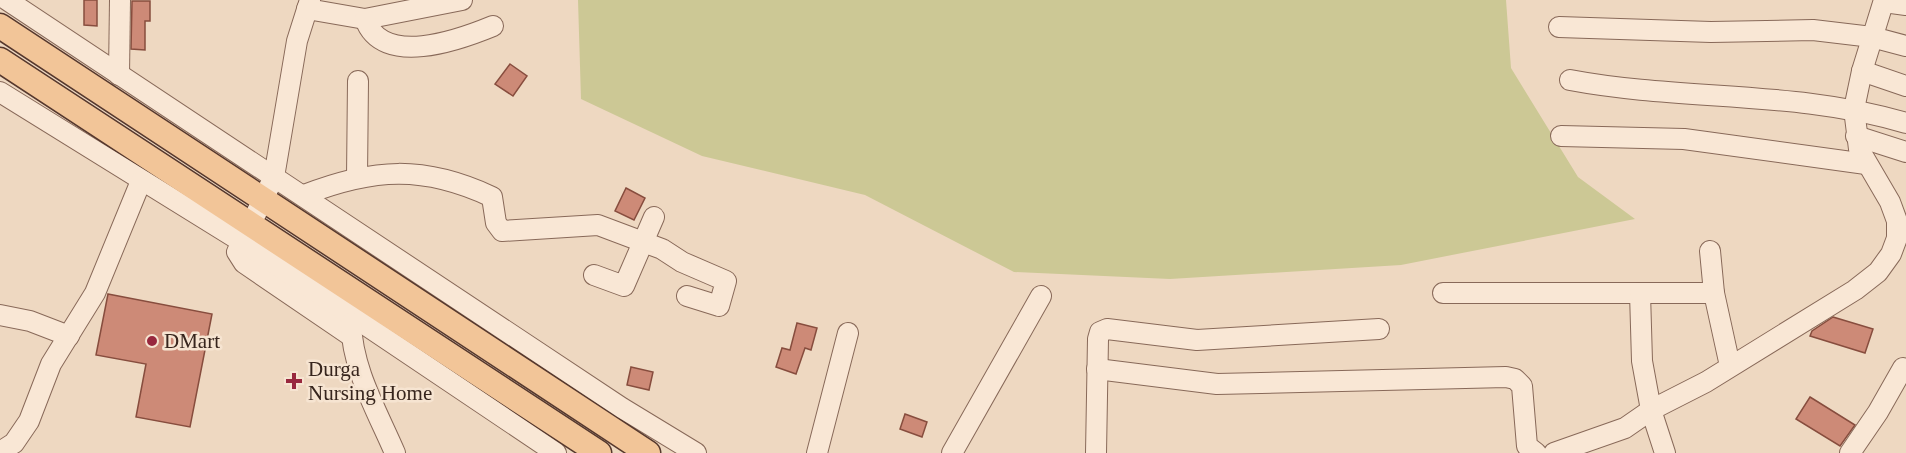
<svg xmlns="http://www.w3.org/2000/svg" width="1906" height="453" viewBox="0 0 1906 453" font-family="'Times New Roman',serif">
	<style>
		.green { fill: #ccc895 }
		.building { fill: #cd8a77; stroke: #874d3e; stroke-width: 1.5 }
		.lines { fill: none; stroke-linecap: round; stroke-linejoin: round }
		.minor-casing { stroke: #886959; stroke-width: 22 }
		.major-casing { stroke: #56382d; stroke-width: 27 }
		.minor { stroke: #f9e7d5; stroke-width: 20 }
		.major { stroke: #f2c598; stroke-width: 24 }
		.poi-dot { fill: #98283e; stroke: #f6e4d1; stroke-width: 2 }
		.labels { text-anchor: middle; stroke-width: 5; stroke-linejoin: round; paint-order: stroke }
		.poi-label { font-size: 21px; fill: #37251d; stroke: #f6e4d1; text-anchor: start }
	</style>
	<rect width="100%" height="100%" fill="#eed8c1"/>
	<polygon class="green" points="578,0 1506,0 1511,68 1578,177 1635,219 1401,265 1170,279 1014,272 865,195 702,156 581,99"/>
	<g class="building">
		<polygon points="84,0 97,0 97,26 84,25"/>
		<polygon points="132,1 150,1 150,21 145,21 145,50 131,49"/>
		<polygon points="510,64 527,76 513,96 495,84"/>
		<polygon points="626,188 645,198 634,220 615,211"/>
		<polygon points="108,294 212,314 190,427 136,417 146,364 96,355"/>
		<polygon points="1833,317 1873,329 1865,353 1810,336 1812,331"/>
		<polygon points="797,323 817,328 811,350 805,348 796,374 776,367 782,348 790,350"/>
		<polygon points="631,367 653,372 649,390 627,385"/>
		<polygon points="1810,397 1855,425 1840,446 1796,419"/>
		<polygon points="905,414 927,422 922,437 900,429"/>
	</g>
	<g class="lines">
		<defs>
			<g id="minor">
				<polyline points="7,0 622,408 696,453"/>
				<polyline points="310,0 297,41 274,177 237,252 244,263 351,336"/>
				<polyline points="1884,2 1906,5"/>
				<polyline points="307,9 365,19 462,0"/>
				<path d="M365,19C382,68 459,40 493,26"/>
				<polyline points="1559,27 1711,32 1813,30 1872,37 1906,46"/>
				<polyline points="1862,71 1906,86"/>
				<polyline points="119,75 120,0"/>
				<path d="M1570,80C1681,101 1797,90 1906,123"/>
				<polyline points="0,92 242,242 556,453"/>
				<polyline points="1561,136 1684,139 1866,164"/>
				<polyline points="1856,136 1906,152"/>
				<polyline points="357,177 358,81"/>
				<path d="M304,195C373,168 424,165 492,197L496,223L502,231L598,225L662,249L682,262L726,281L719,306L687,296"/>
				<polyline points="1710,251 1714,293 1730,366"/>
				<polyline points="594,275 624,286 654,217"/>
				<polyline points="1443,293 1640,293 1642,361 1651,410 1665,453"/>
				<polyline points="1640,293 1714,293"/>
				<polyline points="0,315 30,321 69,336"/>
				<path d="M351,323C352,369 377,411 395,453"/>
				<polyline points="1097,369 1217,384 1506,377 1515,379 1522,386 1527,446 1536,453"/>
				<polyline points="0,452 14,443 29,421 51,364 95,293 141,181"/>
				<polyline points="817,453 848,333"/>
				<polyline points="952,453 1041,296"/>
				<polyline points="1096,453 1098,339 1100,332 1107,329 1197,340 1379,329"/>
				<polyline points="1554,453 1625,428 1651,410 1706,382 1855,290 1878,272 1891,254 1897,238 1897,221 1890,202 1859,149 1854,109 1862,71 1884,0"/>
				<polyline points="1850,453 1878,412 1903,368"/>
			</g>
			<g id="major">
				<polyline points="0,26 648,453"/>
				<polyline points="0,60 599,453"/>
			</g>
		</defs>
		<use href="#minor" class="minor-casing"/>
		<use href="#major" class="major-casing"/>
		<use href="#minor" class="minor"/>
		<use href="#major" class="major"/>
	</g>
	<g class="poi-dot">
		<circle cx="152" cy="341" r="6"/>
		<path d="M291 372h6v6h6v6h-6v6h-6v-6h-6v-6h6z"/>
	</g>
	<g class="labels">
		<g class="poi-label">
			<text x="164" y="348">DMart</text>
			<text x="308" y="376">Durga<tspan x="308" dy="24">Nursing Home</tspan></text>
		</g>
	</g>
</svg>
